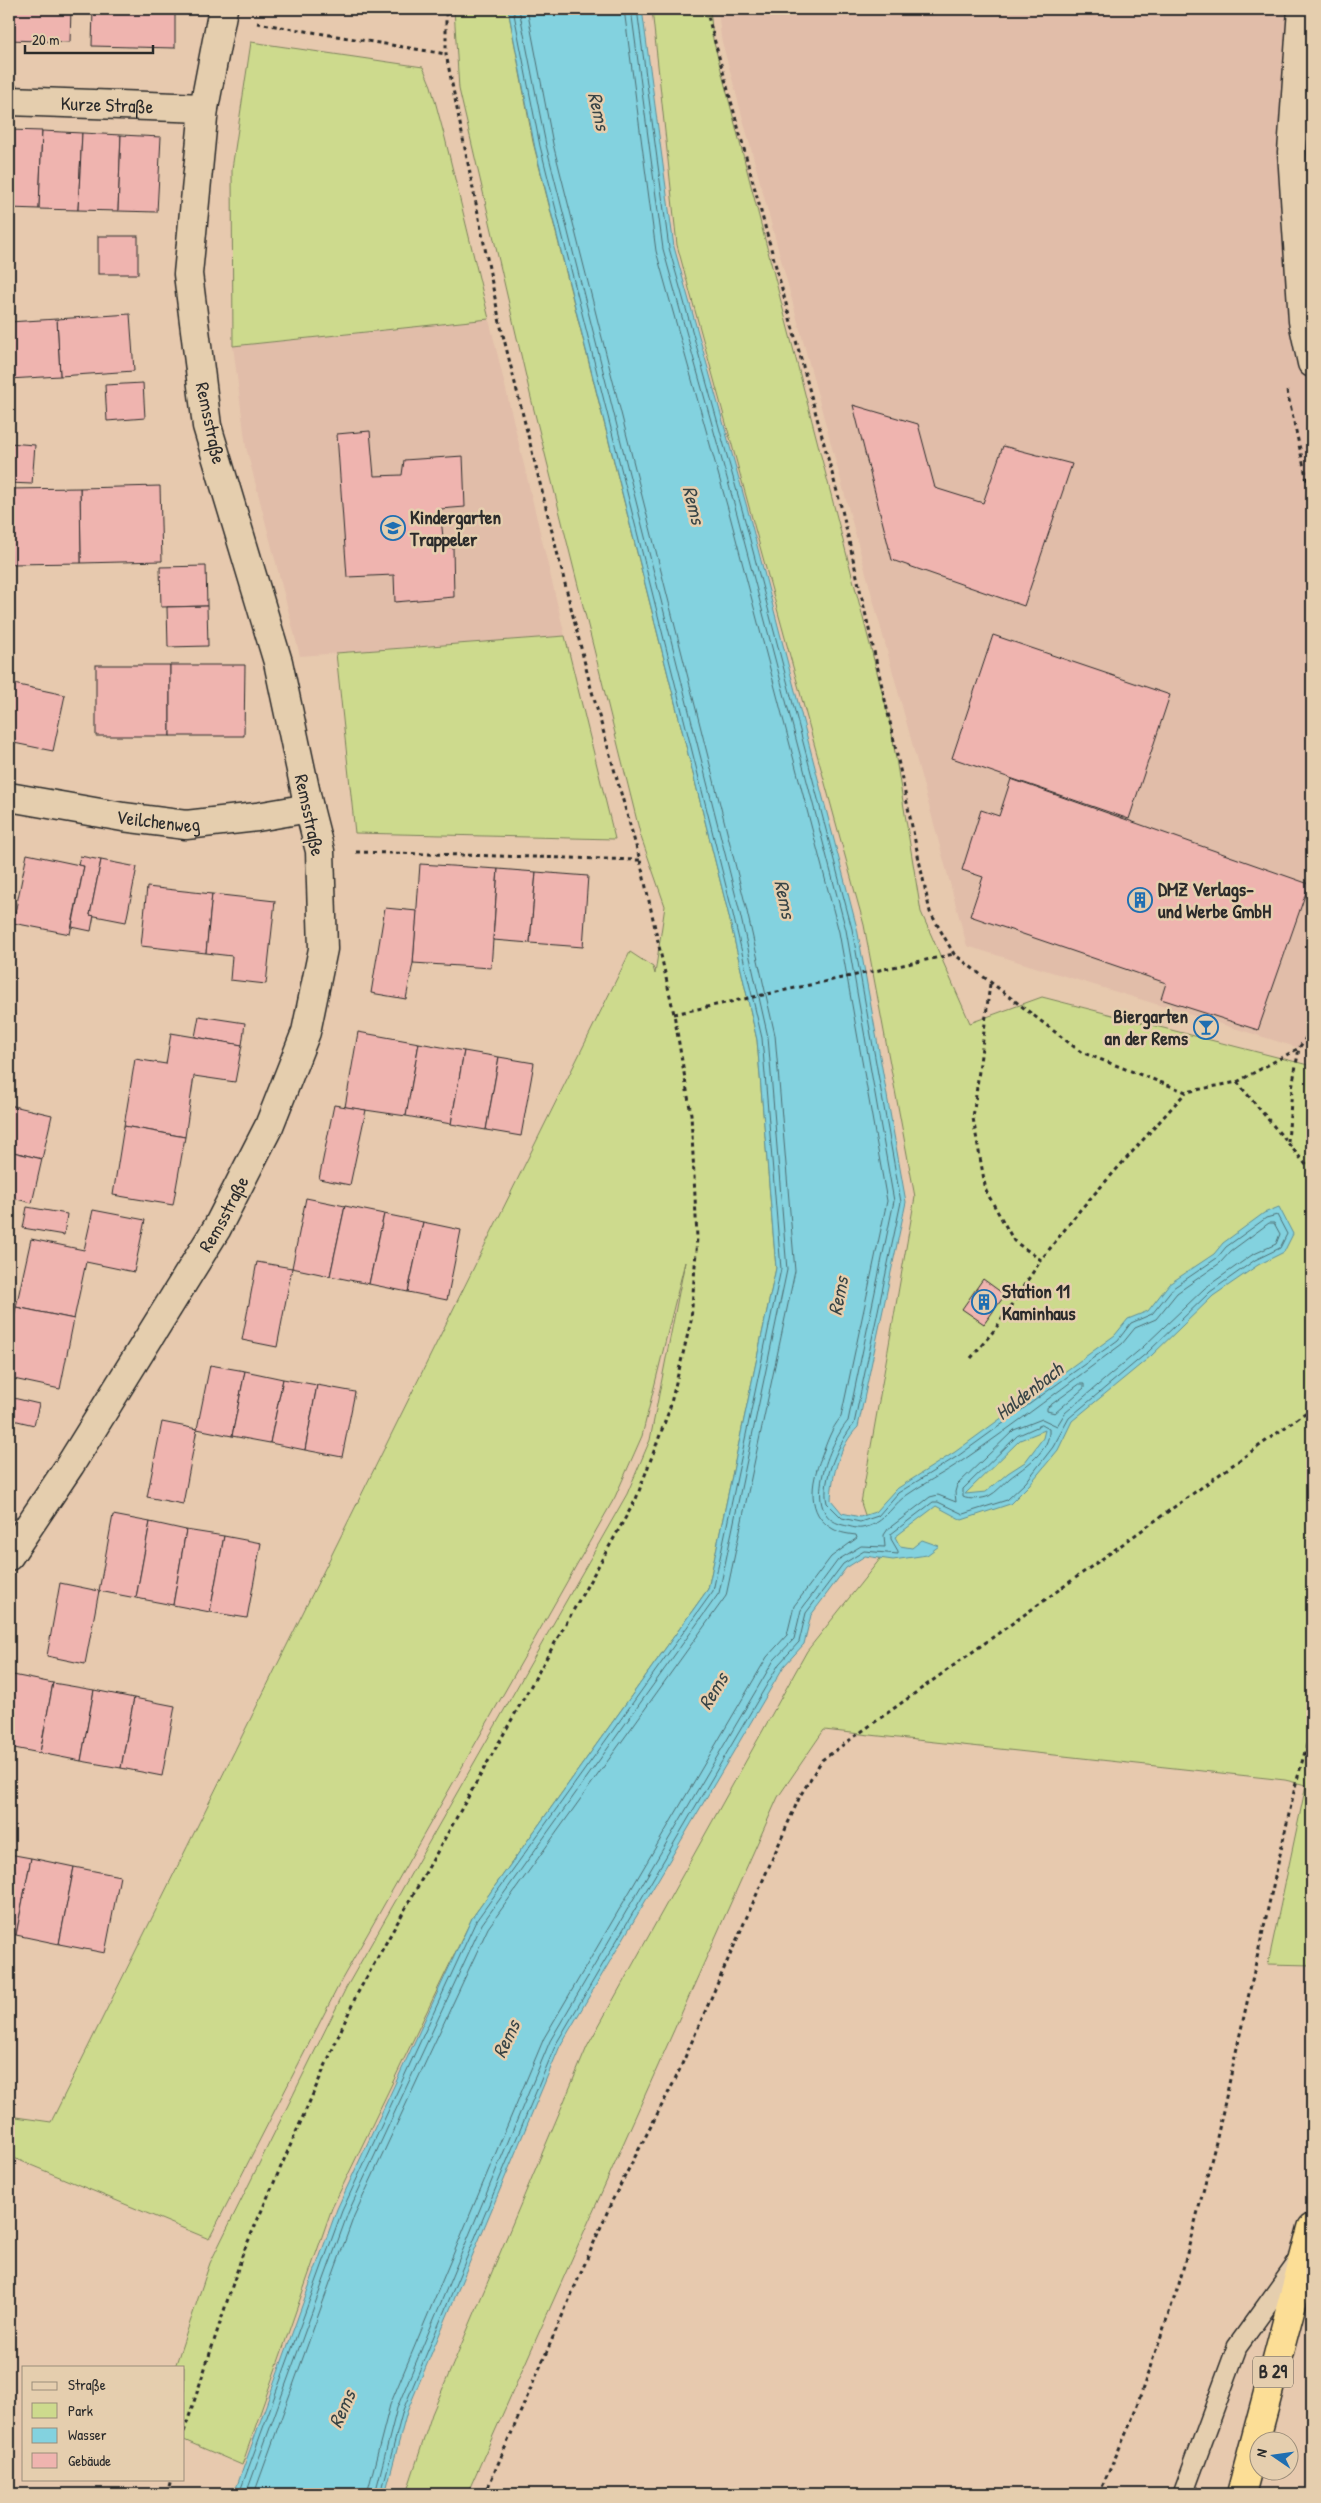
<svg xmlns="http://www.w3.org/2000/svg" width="1321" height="2503" viewBox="0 0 1321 2503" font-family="'Patrick Hand',sans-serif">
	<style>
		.built { fill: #e1bda9 }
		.green { fill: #cdda8d; stroke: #7c825c }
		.water { fill: #83d2df; stroke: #608f97; fill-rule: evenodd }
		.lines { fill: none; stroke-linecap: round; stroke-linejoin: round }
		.shore { stroke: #4e6e73; stroke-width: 1 }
		.building { fill: #efb4af; stroke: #2b2b2b }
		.lane-casing { stroke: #2b2b2b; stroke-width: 22 }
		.street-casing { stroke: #2b2b2b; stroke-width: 31 }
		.highway-casing { stroke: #2b2b2b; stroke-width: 31 }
		.path { stroke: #2b2b2b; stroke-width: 3; stroke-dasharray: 4 4; stroke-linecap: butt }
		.lane { stroke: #e5ceae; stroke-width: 19 }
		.street { stroke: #e5ceae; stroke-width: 28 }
		.highway { stroke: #fcde96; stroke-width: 28 }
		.labels { text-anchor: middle; stroke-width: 5; stroke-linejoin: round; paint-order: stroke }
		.shield { fill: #e5ceae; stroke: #635c52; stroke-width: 1 }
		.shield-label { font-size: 18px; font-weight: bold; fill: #2b2b2b }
		.street-label { font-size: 19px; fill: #2b2b2b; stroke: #e5ceae }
		.poi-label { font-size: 19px; font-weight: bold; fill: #2b2b2b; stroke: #e5ceae; text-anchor: start }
		.water-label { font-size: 20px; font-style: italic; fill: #384446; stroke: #e5ceae }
	</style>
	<rect width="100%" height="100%" fill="#e7c9ae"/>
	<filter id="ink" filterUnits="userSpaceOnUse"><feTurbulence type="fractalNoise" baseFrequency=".02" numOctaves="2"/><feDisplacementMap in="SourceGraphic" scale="10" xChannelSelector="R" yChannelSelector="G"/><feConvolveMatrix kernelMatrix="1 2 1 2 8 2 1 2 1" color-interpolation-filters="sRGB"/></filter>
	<g filter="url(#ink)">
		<g class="built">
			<polygon points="718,9 1312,9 1312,1040 1299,1048 967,946 721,38"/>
			<polygon points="489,319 565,636 300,656 246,447 233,346"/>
		</g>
		<g class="green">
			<polygon points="454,9 508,9 533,142 728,912 757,1040 776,1268 708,1589 472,1918 332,2208 242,2465 184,2440 184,2367 175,2367 210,2263 346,1988 627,1494 650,1440 685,1262 642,1436 615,1497 342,1979 209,2239 9,2156 9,2116 51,2122 630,952 653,967 655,974 665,906 641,837 531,398 459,89"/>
			<polygon points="652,9 710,9 713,39 890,722 921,912 970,1023 1042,997 1312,1066 1312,1965 1268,1964 1306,1785 1285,1780 824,1730 778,1797 467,2494 406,2494 432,2414 587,2047 807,1651 880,1559 861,1503 915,1197 864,925 677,245"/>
			<polygon points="251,42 423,67 431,86 445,138 489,319 233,346 232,169"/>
			<polygon points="565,636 615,839 355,833 336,653"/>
		</g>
		<path class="water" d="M508,9H642L674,247L748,511L857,928L906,1202L858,1427C840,1445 832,1475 831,1500L842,1513L860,1517L875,1512L895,1490L955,1452L1115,1335L1128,1319L1148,1311L1169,1284L1214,1254L1223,1243L1264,1213L1279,1207L1293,1234L1284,1252L1258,1265L1213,1296L1151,1356L1072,1421L1058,1450L1029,1485L1010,1504L962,1520L936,1506L895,1537L900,1546L912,1548L922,1540L939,1546L927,1555L893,1560L865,1556L846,1568L811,1615L804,1644L784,1666L560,2046L407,2412L385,2494H234L337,2209L472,1918L708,1589L776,1268L757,1040L728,912L535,148ZM1045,1430L1043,1438L1025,1462L1008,1473L986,1492L965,1494L1020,1440Z"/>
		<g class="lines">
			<g class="shore">
				<polygon points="1080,1384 1084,1384 1084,1388 1055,1413 1047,1411 1047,1408"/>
				<path d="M1042,1425L1049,1429C1051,1451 1024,1467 1010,1478C1003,1484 997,1492 989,1496C983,1499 968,1500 963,1497V1489L1017,1436Z"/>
				<polyline points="239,2494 342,2211 476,1921 713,1591 781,1269 762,1038 732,910 540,146 513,9"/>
				<polyline points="246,2494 348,2213 482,1924 719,1593 787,1270 768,1037 739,909 546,145 519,9"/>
				<polyline points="254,2494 354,2216 488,1928 726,1596 795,1271 775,1035 746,907 553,144 527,9"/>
				<path d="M367,2494L390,2405L544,2038L767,1657L787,1635L794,1606L831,1557L857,1538L856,1535C848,1534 840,1533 833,1529C806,1514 811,1482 821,1458C827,1442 831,1429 841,1417L887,1201L839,932L730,516L656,251L624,9"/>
				<path d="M375,2494L397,2408L550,2041L774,1660L794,1639L801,1610L838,1560L861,1546L885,1547L884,1535L888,1529L930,1497L938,1495L956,1502L955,1492L957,1485L1014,1430L1042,1419L1057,1426L1065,1413L1143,1347L1205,1288L1252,1255L1276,1244L1280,1234L1274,1223H1269L1231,1251L1220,1263L1177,1293L1156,1319L1135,1328L1122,1344C1069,1383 1016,1424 962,1461C943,1474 922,1484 904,1497C889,1509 883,1525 862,1528C856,1529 849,1526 843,1525C799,1515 830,1442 848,1421L894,1201L846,930L737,514L663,249L631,9"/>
				<path d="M381,2494L403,2410L556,2044L779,1664L799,1642L806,1613L843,1564L864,1551L898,1554V1551L891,1539V1534L933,1502H938L963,1514L1007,1500L1026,1482L1053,1447L1069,1418L1148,1352L1210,1292L1255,1260L1280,1248L1287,1234L1277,1215L1266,1218L1226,1247L1217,1258L1173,1288L1152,1314L1131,1323L1118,1340L958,1456L898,1493L878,1516L860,1522L842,1518L827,1503C821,1480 840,1441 854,1424L901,1202L852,929L743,513L669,248L637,9"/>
			</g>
		</g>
		<g class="building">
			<polygon points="9,9 71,9 70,42 9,40"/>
			<polygon points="93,9 175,10 175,48 92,46"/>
			<polygon points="9,130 42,131 39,209 9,208"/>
			<polygon points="42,131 82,133 78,210 39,209"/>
			<polygon points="82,133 121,135 118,211 78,210"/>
			<polygon points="121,135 161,137 157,212 118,211"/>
			<rect x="98" y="236" width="40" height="38"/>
			<polygon points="130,314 134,371 60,376 57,319"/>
			<polygon points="57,319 60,376 9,379 9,322"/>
			<polygon points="143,383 145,418 107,421 105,385"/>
			<polygon points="853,405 918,424 935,488 983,503 1003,446 1072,464 1024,606 892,560"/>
			<polygon points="370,431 374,476 402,475 404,460 463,456 465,507 440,509 444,547 453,547 454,597 395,602 394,575 347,577 337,434"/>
			<polygon points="9,443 35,445 32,484 9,483"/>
			<polygon points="160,486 162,561 81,563 80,488"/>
			<polygon points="80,488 81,563 11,564 9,489"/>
			<polygon points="206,566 207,606 161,607 160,567"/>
			<polygon points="207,606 208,646 168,647 167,607"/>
			<polygon points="993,635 1170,695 1129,819 952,758"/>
			<rect x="96" y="665" width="74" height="71"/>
			<polygon points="170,665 245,665 244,736 170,736"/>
			<polygon points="9,683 65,695 53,751 9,742"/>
			<polygon points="1011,779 1309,884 1258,1030 1161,999 1166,983 970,916 983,877 962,870 981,810 999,816"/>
			<polygon points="27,854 84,866 70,934 13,923"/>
			<polygon points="80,856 101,860 90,915 94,915 91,931 72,927 84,866 78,865"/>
			<polygon points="101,860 137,867 126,922 90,915"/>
			<polygon points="420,864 498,869 491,968 413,963"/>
			<polygon points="498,869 536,872 530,943 493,940"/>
			<polygon points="536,872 588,876 583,947 530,943"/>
			<polygon points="147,887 212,894 206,953 141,946"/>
			<polygon points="212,894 275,901 266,984 230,980 232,956 206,953"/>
			<polygon points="385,908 417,911 413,963 406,999 371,993"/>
			<polygon points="199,1016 245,1023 242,1045 195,1037"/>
			<polygon points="358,1032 419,1043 406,1116 345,1107"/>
			<polygon points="171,1033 242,1045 235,1082 194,1076 185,1137 124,1126 135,1059 166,1064"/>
			<polygon points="419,1043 464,1051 451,1124 406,1116"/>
			<polygon points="464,1051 499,1057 486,1130 451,1124"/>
			<polygon points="499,1057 534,1063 521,1136 486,1130"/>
			<polygon points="9,1105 52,1115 42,1159 9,1151"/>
			<polygon points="334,1105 366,1110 350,1185 319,1179"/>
			<polygon points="124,1126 185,1137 173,1205 113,1195"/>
			<polygon points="9,1151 42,1159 32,1203 9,1197"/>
			<polygon points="306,1198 345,1206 330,1276 292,1268"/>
			<polygon points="345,1206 384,1214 369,1284 330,1276"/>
			<polygon points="27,1207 67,1214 64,1235 23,1228"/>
			<polygon points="93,1210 145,1220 134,1272 86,1262 74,1319 16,1307 31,1239 84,1250"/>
			<polygon points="384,1214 423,1222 408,1292 369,1284"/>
			<polygon points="423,1222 461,1230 447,1300 408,1292"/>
			<polygon points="257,1262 292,1268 277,1347 242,1340"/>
			<polygon points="983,1279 1005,1295 984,1324 962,1309"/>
			<polygon points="16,1307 74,1319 60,1389 9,1378 9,1345"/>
			<polygon points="210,1365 245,1371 232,1436 197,1429"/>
			<polygon points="245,1371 283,1379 270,1443 232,1436"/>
			<polygon points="283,1379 317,1385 305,1450 270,1443"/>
			<polygon points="317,1385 355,1392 342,1457 305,1450"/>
			<polygon points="9,1397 39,1404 34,1425 9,1419"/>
			<polygon points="162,1422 197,1429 183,1504 147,1497"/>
			<polygon points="113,1515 150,1522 136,1598 99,1591"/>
			<polygon points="150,1522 186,1530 173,1605 136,1598"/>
			<polygon points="186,1530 224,1536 210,1612 173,1605"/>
			<polygon points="224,1536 261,1543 247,1618 210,1612"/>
			<polygon points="60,1583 99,1591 85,1664 47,1656"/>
			<polygon points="13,1675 53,1683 40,1753 9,1747 9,1698"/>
			<polygon points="53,1683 94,1690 81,1761 40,1753"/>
			<polygon points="94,1690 134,1698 121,1768 81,1761"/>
			<polygon points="134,1698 175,1706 162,1776 121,1768"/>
			<polygon points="9,1854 31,1858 16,1935 9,1933"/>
			<polygon points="31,1858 74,1867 59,1944 16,1935"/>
			<polygon points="74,1867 120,1876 105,1953 59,1944"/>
		</g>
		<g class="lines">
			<defs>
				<polyline id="lane" points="1183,2494 1237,2347 1298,2262"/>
				<g id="street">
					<polyline points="1302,9 1292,152 1303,321 1312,363"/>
					<path id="s1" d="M9,101L204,108"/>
					<path id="s2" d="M9,797L123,817L186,825L257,817L309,808"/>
					<path id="s3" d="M9,1556L70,1465L217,1228L269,1126L306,1032L323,949L320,851L309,808L278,662L207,426L188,274L204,108L223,9"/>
				</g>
				<polyline id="highway" points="1241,2494 1312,2228"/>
			</defs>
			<use href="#lane" class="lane-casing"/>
			<use href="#street" class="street-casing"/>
			<use href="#highway" class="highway-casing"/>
			<g class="path">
				<polyline points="706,9 842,510 890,722 930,912 954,954 1081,1052 1186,1092 1237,1082 1299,1048"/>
				<polyline points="257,23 446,54"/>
				<polyline points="1287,391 1312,503"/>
				<polyline points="356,852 640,860"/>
				<polyline points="990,984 973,1118 986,1191 1014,1241 1041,1260 1080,1210 1186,1092"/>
				<polyline points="674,1014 954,954"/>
				<polyline points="1237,1082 1312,1172"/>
				<polyline points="1288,1142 1292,1088 1299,1048 1312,1029"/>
				<polyline points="971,1358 996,1328 1041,1260"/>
				<polyline points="184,2432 243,2253 356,1996 636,1499 669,1411 691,1321 697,1238 691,1114 674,1014 640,860 591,688 500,323 446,54 446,9"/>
				<polyline points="167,2494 171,2479"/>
				<polyline points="485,2494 612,2201 675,2080 800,1796 822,1760 1312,1408"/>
				<polyline points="1099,2494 1131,2422 1179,2284 1216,2142 1295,1787 1312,1727"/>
			</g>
			<use href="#lane" class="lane"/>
			<use href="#street" class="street"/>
			<use href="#highway" class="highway"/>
		</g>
	</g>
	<defs>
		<symbol id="school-ring" viewBox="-11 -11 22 22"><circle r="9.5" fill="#e5ceae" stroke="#1f6fb2" stroke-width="1.5"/><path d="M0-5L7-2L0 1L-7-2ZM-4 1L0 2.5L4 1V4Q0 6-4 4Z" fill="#1f6fb2"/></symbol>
		<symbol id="building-ring" viewBox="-11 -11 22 22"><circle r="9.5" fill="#e5ceae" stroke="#1f6fb2" stroke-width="1.5"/><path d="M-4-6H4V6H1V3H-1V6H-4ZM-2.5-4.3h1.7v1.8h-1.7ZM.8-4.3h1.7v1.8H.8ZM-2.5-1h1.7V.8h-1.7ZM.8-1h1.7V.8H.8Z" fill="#1f6fb2"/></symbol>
		<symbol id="bar-ring" viewBox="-11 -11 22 22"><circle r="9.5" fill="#e5ceae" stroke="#1f6fb2" stroke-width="1.5"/><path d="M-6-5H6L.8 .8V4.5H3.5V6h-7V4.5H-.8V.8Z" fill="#1f6fb2"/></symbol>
	</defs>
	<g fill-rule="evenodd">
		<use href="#school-ring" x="379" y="514" width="28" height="28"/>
		<use href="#building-ring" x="1126" y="886" width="28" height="28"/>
		<use href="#bar-ring" x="1192" y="1013" width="28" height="28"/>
		<use href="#building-ring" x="970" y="1288" width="28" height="28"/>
	</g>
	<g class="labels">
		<rect class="shield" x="1253" y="2356.5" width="40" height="31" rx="4"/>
		<g class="shield-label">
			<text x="1273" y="2378">B 29</text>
		</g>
		<g class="street-label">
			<text dy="7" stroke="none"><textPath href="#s1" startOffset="98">Kurze Straße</textPath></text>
			<text transform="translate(211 423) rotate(78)" y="7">Remsstraße</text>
			<text transform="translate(310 815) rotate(78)" y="7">Remsstraße</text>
			<text dy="7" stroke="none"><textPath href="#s2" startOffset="151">Veilchenweg</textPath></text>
			<text dy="7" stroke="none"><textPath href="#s3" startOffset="404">Remsstraße</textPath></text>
		</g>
		<g class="poi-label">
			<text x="410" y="524">Kindergarten<tspan x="410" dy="22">Trappeler</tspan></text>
			<text x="1158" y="896">DMZ Verlags-<tspan x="1158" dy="22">und Werbe GmbH</tspan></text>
			<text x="1188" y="1023" text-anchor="end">Biergarten<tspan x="1188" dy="22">an der Rems</tspan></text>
			<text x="1002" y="1298">Station 11<tspan x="1002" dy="22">Kaminhaus</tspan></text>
		</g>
		<g class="water-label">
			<text transform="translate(599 111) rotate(77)" y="7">Rems</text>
			<text transform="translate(694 505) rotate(76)" y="7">Rems</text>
			<text transform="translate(785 899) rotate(78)" y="7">Rems</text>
			<text transform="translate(838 1296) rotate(-79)" y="7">Rems</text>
			<text transform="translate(1029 1391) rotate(-38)" y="7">Haldenbach</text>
			<text transform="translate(713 1691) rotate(-59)" y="7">Rems</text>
			<text transform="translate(506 2039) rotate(-65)" y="7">Rems</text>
			<text transform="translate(342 2409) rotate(-66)" y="7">Rems</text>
		</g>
	</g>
	<rect width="1321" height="2503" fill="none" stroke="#e5ceae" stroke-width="30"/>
	<rect x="15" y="15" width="1291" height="2473" fill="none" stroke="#2b2b2b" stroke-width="2" filter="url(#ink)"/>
	<rect x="22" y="2366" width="162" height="115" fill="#e5ceae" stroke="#9b8d7a"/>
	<rect x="32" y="2382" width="25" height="8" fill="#e5ceae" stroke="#9b8d7a"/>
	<text x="68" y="2390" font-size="15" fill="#2b2b2b">Straße</text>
	<rect x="32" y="2403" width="25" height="15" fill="#cdda8d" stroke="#9b8d7a"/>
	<text x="68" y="2416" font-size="15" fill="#2b2b2b">Park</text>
	<rect x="32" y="2428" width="25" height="15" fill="#83d2df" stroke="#9b8d7a"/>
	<text x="68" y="2440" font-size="15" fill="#2b2b2b">Wasser</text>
	<rect x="32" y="2453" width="25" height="15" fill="#efb4af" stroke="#9b8d7a"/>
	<text x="68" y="2466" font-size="15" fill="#2b2b2b">Gebäude</text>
	<g transform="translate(1274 2456) rotate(283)"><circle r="24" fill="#e5ceae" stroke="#9b8d7a"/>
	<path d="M0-4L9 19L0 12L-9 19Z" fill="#1f6fb2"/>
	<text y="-8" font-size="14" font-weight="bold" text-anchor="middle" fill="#2b2b2b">N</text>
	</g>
	<path d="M25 45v8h128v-8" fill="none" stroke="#2b2b2b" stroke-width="2.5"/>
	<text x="32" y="45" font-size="15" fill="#2b2b2b" stroke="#e5ceae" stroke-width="4" paint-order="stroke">20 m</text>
</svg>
